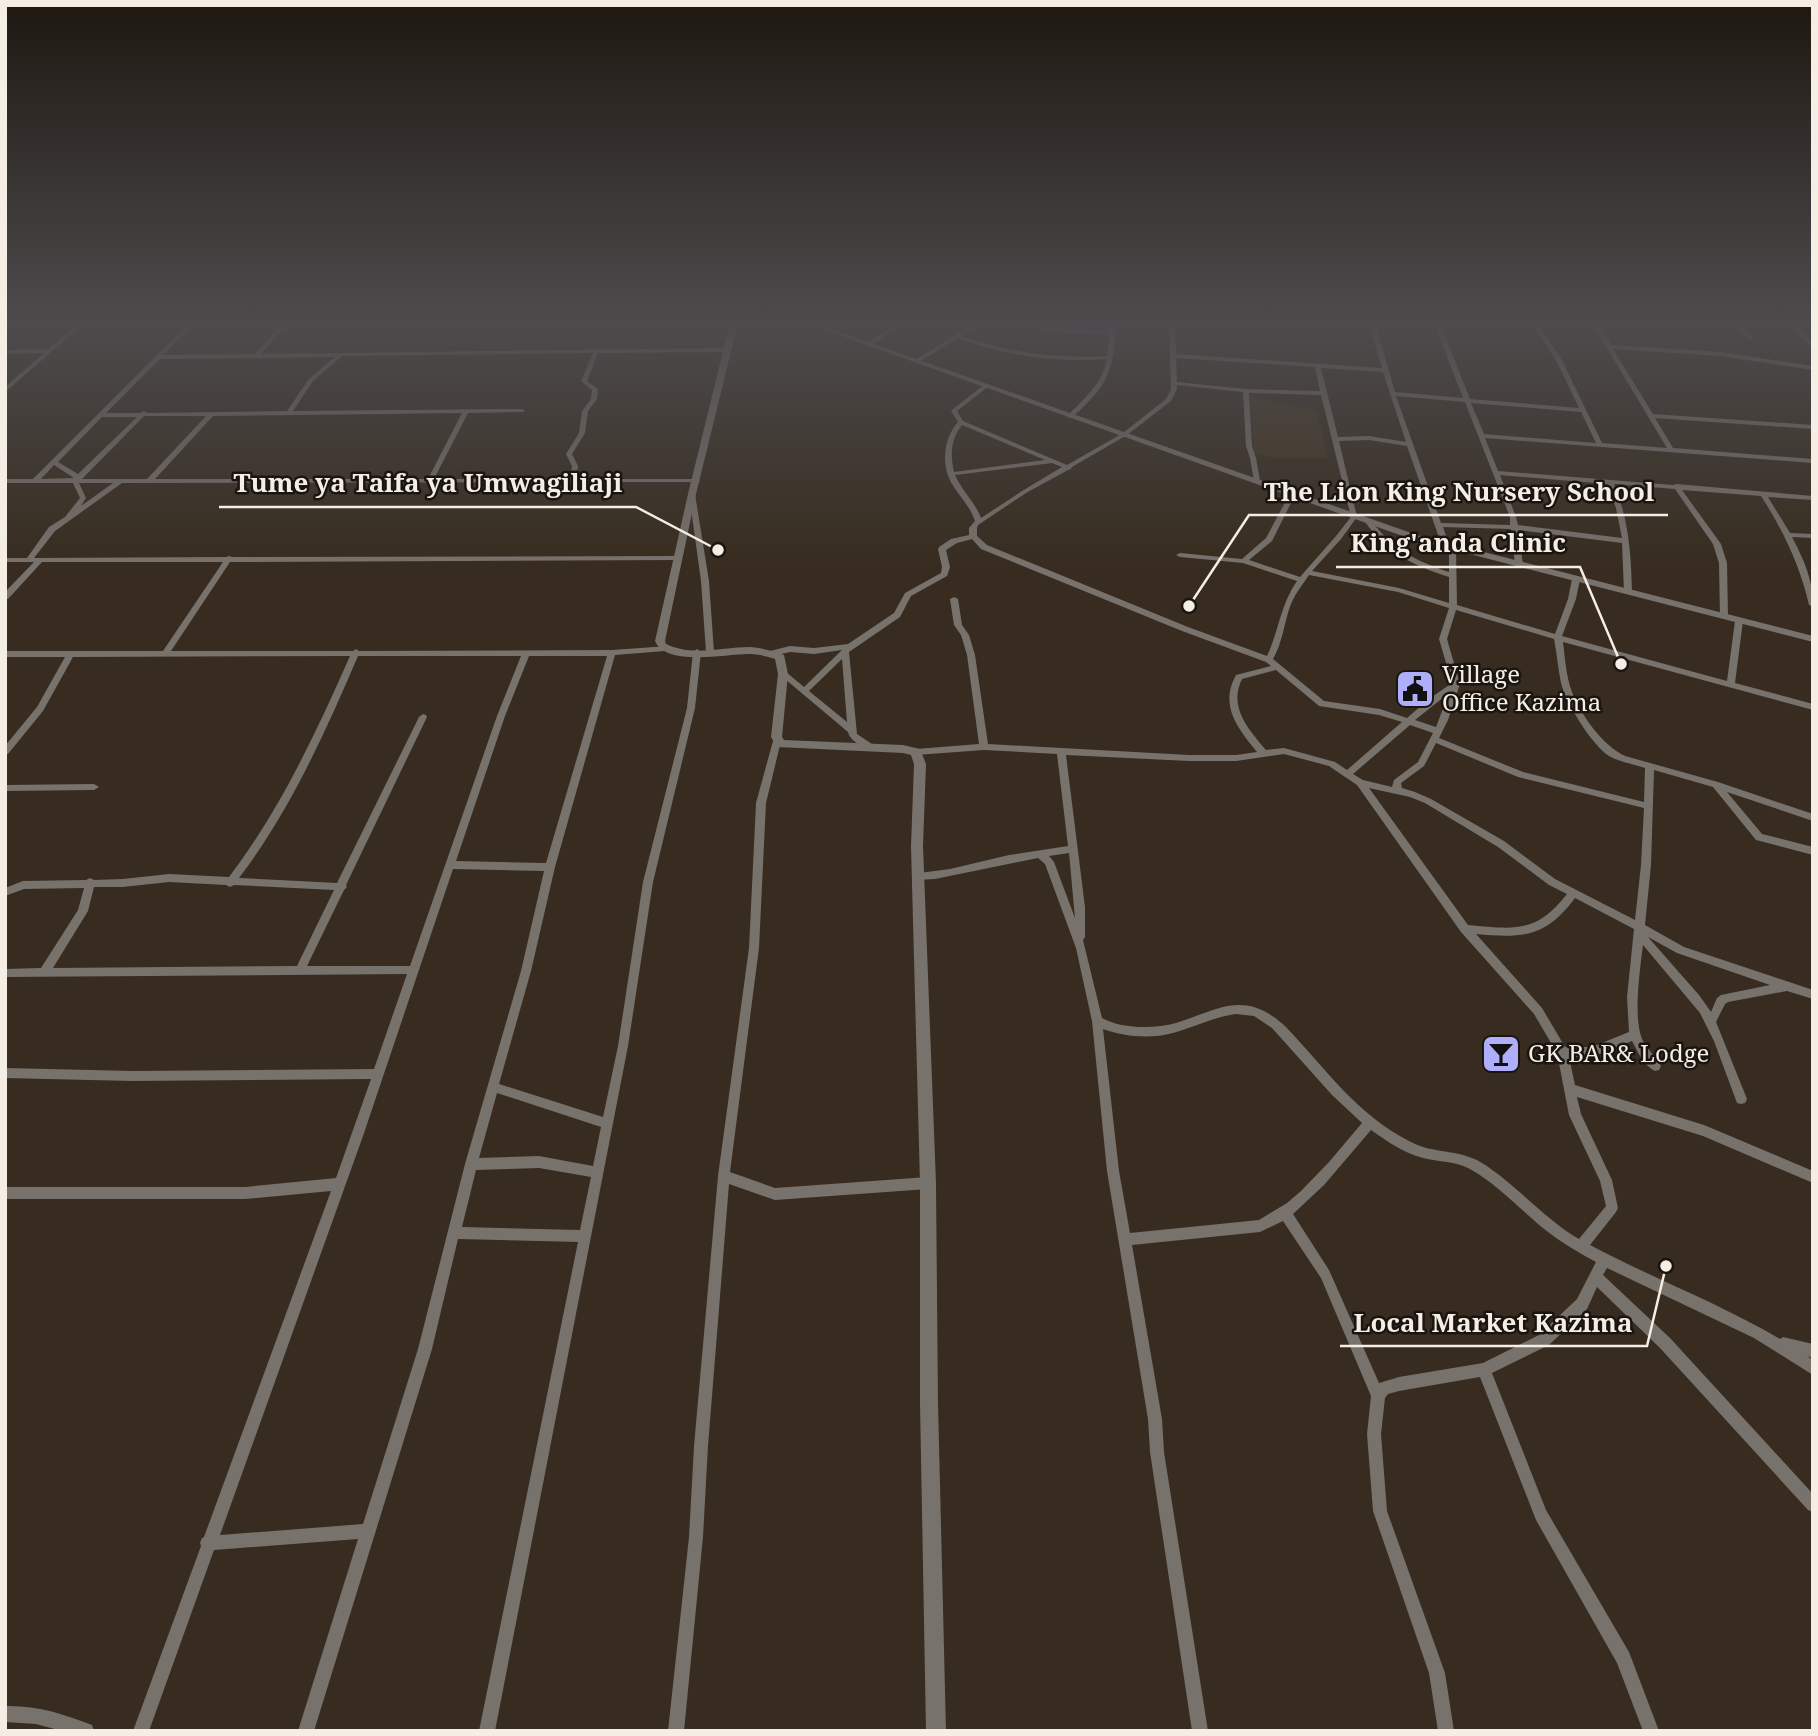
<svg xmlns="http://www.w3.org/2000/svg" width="1818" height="1736" viewBox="0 0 1818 1736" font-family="'Noto Serif',serif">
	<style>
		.built { fill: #433321 }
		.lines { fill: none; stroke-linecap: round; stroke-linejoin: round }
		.minor { fill: #78726c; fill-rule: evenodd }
		.tertiary { fill: #78726c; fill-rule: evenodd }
		.labels { text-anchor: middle; stroke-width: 5; stroke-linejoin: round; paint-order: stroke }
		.poi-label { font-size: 24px; fill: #f5eee5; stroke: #1a1510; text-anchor: start }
		.leader { fill: none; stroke: #f5eee5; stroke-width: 2.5 }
		.callout-dot { fill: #f5eee5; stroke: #1a1510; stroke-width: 2.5 }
		.callout-label { font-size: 26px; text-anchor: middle; font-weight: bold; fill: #f5eee5; stroke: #1a1510; stroke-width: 5; stroke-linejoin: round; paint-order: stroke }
	</style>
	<rect width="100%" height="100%" fill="#372c1f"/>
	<polygon class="built" points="1249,395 1317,411 1328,458 1272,458 1254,453"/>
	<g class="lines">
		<g class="minor">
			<polygon points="79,323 85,323 5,392 5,387 44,353 5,354 5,350 48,349"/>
			<path d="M189,323H195L163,355L255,354L283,323H289L261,354L727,348L730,350L727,352L598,353L587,381L598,389L597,399L588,411L585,433L572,454L578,466L576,479H697L700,481L699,482L122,483L55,531L34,558L226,557L229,556L232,557L677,556L681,558L677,560L230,562L171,651H353L356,649L359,651L612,650L668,646V650L665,651L615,655L555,867L531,971L499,1084L603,1117L618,1046L643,882L687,708L693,652L697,649L701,652L695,708L653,882L628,1046L495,1731H479L578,1242L458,1239L432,1349L314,1731H298L358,1539L214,1550L149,1731H133L201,1546L200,1543L202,1538L204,1537L331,1191L245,1199H5V1187H245L336,1178L371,1079L132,1081L5,1078V1068L132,1071L374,1069L407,974L5,977V969L41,968L78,910L84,888L24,889L5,896V888L23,881L86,880L90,878L94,880L123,879L169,874L229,877C280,810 316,733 350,656L73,657L43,711L8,754L5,755V746L37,707L65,657H5V651H163L223,562H42L8,599H5V592L34,562H5V558H27L49,527L65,517L80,498L73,483H5V479H33ZM593,353L581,381L592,390L591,399L582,411L579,433L566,454L572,466L570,479H434L468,413L524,412L525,411L522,409L293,411L313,381L342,356ZM335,357L309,379L287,411L147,413L144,411L141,413H106L160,359ZM462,413L428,479H155L213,416ZM144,416H206L147,479H82ZM102,417H137L78,474L58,462ZM54,465L74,478L41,479ZM79,483H113L81,506L86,498ZM358,656H521L497,716L410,966H307L344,890L347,887L346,885L427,717L426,715L423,714L419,717L337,883L239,878C290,811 325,733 358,656ZM529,656H607L546,863L456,861L505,716ZM453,869L544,871L521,971L465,1164L418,1349L363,1524L220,1535L363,1136ZM169,882L226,885L230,887L234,885L334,890L297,966L53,968L88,911L94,887H123ZM497,1093L601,1127L593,1166L539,1156L479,1158ZM539,1168L591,1177L580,1230L462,1227L476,1170Z"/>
			<polygon points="897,323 904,323 871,345 867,345 867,343"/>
			<path d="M974,323H981L961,336C1009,353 1057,359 1107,356L1109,335L1057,332L1011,323H1024L1057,328L1110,331V323H1116C1114,354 1114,375 1091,399C1084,406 1078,413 1070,418L1068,417V415C1085,398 1102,384 1107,359C1056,363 1006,356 958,338L919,362L914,361Z"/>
			<path d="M1169,323H1175L1176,354L1382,368L1369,323H1375L1395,392L1463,398L1434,323H1440L1470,399L1579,408L1555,358L1531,323H1537L1561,358L1602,443L1667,448L1592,323H1598L1611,345L1721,352L1813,366V370L1721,356L1613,349L1653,414L1813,425V429L1655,418L1673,448L1813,459V463L1485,438L1498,471L1673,485L1676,484L1813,496V500L1768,497L1790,533L1813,534V538L1792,537C1805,562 1813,580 1813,607L1809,605C1800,565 1783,530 1761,496L1682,490L1721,544L1727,563L1728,617L1724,619L1720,617L1719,563L1713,544L1675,489L1614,484C1629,520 1631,554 1632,592L1628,594L1624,592L1622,543L1518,530L1523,565L1519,567L1515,565L1511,529L1443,527L1450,547L1446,549H1443L1407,446L1369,440L1339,441L1357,517L1341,539L1312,571L1399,588L1449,603V577C1412,565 1389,554 1365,522L1371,521C1394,549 1415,561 1449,572V549L1453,547H1456L1457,605L1555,634L1568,599L1572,579L1573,577H1579L1580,579L1576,599L1562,636L1727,681L1735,621L1736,619H1742L1743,621L1735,683L1813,704V710L1563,642C1565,658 1566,676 1572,692C1581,715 1602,745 1625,756L1718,782L1813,814V821L1727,792L1762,834L1813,847V855L1756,840L1713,787L1654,770L1651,865L1645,925L1684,947L1813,990V999L1787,991L1728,1002L1725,1004L1716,1022L1747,1099L1745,1103L1741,1104L1737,1103L1714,1041L1700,1013L1643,945C1640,970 1633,1016 1642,1039C1647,1049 1655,1056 1661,1066L1659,1070L1655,1071C1643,1065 1638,1052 1632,1041L1592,1057H1569L1575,1085L1704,1125L1813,1171V1183L1703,1136L1577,1097L1581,1114L1612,1180L1618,1208L1616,1212L1590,1245C1652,1278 1719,1303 1780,1339L1783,1337L1813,1344V1358L1807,1356L1813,1360V1375L1754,1338L1607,1268L1603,1275L1670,1338L1813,1494V1512L1808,1510L1660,1348L1597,1287L1587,1309L1549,1345L1492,1373L1546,1510L1629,1652L1659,1731H1643L1617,1663L1536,1520L1480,1377L1399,1391L1388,1394L1385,1398L1381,1434L1387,1511L1445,1673L1454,1731H1438L1429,1673L1373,1511L1367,1434L1371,1396L1321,1278L1283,1221L1260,1232L1132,1245L1162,1419L1164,1452L1208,1731H1192L1150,1452L1148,1419L1107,1171L1092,1021L1076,948L1045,864L1038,858L935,879L916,880L914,877L916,874L919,873L950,869L1009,855L1068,846L1057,754L984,750L916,755L912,752L916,749L979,744L967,655L961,635L954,625L950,599L954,597L958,599L962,625L969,635L975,655L988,744L1189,755H1236L1257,752C1238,728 1219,706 1236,675L1271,666L1266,662L1182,631L981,549L972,539L957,543L946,550L950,567L947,576L911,596L900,617L849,652L857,734L872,744L873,746L872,748C864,749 850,741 848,732L779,674L783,671L786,672L804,687L842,650L814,654L790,652L773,656L769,653L770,651L790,646L814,648L848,644L894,613L905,593L941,573L942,567L938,549L939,547L951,539L969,535V528L975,521C970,506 960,497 952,484C941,465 943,439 958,422L951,411L952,410L985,384H989V386L957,411L963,421L1067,465L1123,433L1166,399L1171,389ZM1176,358L1315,367L1320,391L1246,389L1177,382ZM1321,368L1383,372L1406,442L1369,436L1338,437ZM1177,385L1243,392L1246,446L1250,458L1254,481L1257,483L1260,481L1256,458L1252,446L1249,393L1321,395L1351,517L1336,536L1300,577L1249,560L1272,541L1295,495L1292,493L1289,495L1266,538L1242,559L1180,553L1176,555L1180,557L1243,563L1297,581C1280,605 1279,631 1267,656L1188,627L987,545L977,536V528L978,525L1026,493L1068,470L1071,469L1072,467L1127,435L1171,401L1177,389ZM1396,396L1465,402L1510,517V525L1441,523ZM1471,403L1581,412L1596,443L1484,434ZM962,425L1045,460L954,472C950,455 951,438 962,425ZM1052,463L1062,467L1022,491L981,518C975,502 962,491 955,475ZM1500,475L1607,484L1616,508L1622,538L1518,525L1516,517ZM1309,575L1398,592L1449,608L1439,639L1452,683L1429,699L1407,718L1380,709L1324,701L1273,659C1283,642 1284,622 1291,604C1296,592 1304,583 1309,575ZM1456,610L1554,639C1557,654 1558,669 1561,683C1566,703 1591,744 1609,756C1619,762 1634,764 1645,768L1644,802L1523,772L1439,738L1448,720L1460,684L1447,639ZM842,659L847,722L809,691ZM1276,670L1319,706L1379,715L1402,722L1347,770L1335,762L1284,748L1266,750C1249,730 1228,707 1242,679ZM1449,693L1436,727L1415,720ZM1410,725L1433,733L1418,762L1394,780L1392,787L1363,780L1353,774ZM1436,743L1518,777L1644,808L1641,865L1635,920L1555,879L1504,841L1431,799L1415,792L1402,788L1401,783L1424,766ZM1284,754L1329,766L1357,785L1461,932L1534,1014L1557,1053L1569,1115L1600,1181L1606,1206L1579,1239C1543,1218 1517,1185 1482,1163C1460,1149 1433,1154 1411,1142C1358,1116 1325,1068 1286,1027C1245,989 1220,1009 1176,1023C1154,1029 1122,1029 1102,1018L1083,940L1085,937V907L1066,755L1189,761H1236ZM1369,788L1410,797L1425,803L1498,847L1549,885L1567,894C1536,934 1514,929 1468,925ZM1069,853L1075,918L1054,862L1049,856ZM1575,898L1634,929L1627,997L1629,1032L1592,1047H1565L1542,1008L1476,934C1523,938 1545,938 1575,898ZM1648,937L1677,953L1770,985L1721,995L1717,998L1711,1012L1699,995ZM1236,1014L1254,1016L1272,1028L1332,1095L1362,1123L1329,1162L1301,1191L1287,1203L1259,1220L1130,1233L1119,1171L1103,1029C1125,1037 1151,1039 1173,1033C1195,1027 1213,1017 1236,1014ZM1371,1130C1387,1141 1403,1153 1423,1158C1438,1162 1456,1161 1470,1169C1495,1183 1516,1205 1538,1224C1556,1239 1575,1251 1596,1262L1577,1299L1539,1335L1483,1363L1399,1377L1379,1383L1329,1270L1293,1214L1324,1185Z"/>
			<polygon points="1733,323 1739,323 1752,337 1752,339 1748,339"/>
			<polygon points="1790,323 1796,323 1813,343 1813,349"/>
			<polygon points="692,492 695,494 709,581 714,652 710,655 706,652 701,581 689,494"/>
			<polygon points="777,738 781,741 766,803 759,948 730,1172 775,1188 928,1177 932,1179 934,1183 932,1187 928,1189 775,1200 729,1184 708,1446 703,1537 684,1731 668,1731 689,1537 694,1446 718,1176 749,948 756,803 773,741"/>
			<polygon points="94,784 99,787 94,790 5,791 5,785"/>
			<path d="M5,1706C36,1705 64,1714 92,1725L94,1731H62L36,1724L5,1722Z"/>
		</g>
		<g class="tertiary">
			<path d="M730,323H738L696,494L665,641L666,644C693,657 722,647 750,647C762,648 773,651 784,655L788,674L782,737L784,740L903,745L920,749L926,764L923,846L936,1183L938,1403L946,1731H926L920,1403V1183L911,846L914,764L911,755L903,753L777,747L771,737L778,674L775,659C766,656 758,654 748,654C725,654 666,667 655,641L688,494Z"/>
			<polygon points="805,323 814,323 1417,535 1813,636 1813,642 1411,539"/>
		</g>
	</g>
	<linearGradient id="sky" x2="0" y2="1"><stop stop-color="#1e1811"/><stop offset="0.57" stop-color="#4d4b4d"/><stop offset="1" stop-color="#4d4b4d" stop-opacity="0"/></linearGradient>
	<rect width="1818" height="566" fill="url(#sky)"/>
	<defs>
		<symbol id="civic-square" viewBox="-11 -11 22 22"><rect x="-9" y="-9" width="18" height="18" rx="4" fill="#aeaefb" stroke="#1a1510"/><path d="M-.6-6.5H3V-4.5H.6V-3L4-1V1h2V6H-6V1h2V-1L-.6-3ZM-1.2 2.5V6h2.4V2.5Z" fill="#111"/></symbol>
		<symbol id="bar-square" viewBox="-11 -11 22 22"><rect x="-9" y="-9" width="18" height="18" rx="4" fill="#aeaefb" stroke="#1a1510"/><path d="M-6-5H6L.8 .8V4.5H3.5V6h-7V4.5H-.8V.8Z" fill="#111"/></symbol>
	</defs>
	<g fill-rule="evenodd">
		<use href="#civic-square" x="1393" y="667" width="44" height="44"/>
		<use href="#bar-square" x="1479" y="1032" width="44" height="44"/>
	</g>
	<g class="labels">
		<g class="poi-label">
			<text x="1442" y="683">Village<tspan x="1442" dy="28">Office Kazima</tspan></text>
			<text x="1528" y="1062">GK BAR&amp; Lodge</text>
		</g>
	</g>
	<path class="leader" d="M718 550L636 507H219M1189 606L1249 515H1668M1621 664L1580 567H1336M1666 1266L1647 1346H1340"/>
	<g class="callout-dot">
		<circle cx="718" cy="550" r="7"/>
		<circle cx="1189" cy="606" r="7"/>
		<circle cx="1621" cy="664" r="7"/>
		<circle cx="1666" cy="1266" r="7"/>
	</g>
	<g class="callout-label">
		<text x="428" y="492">Tume ya Taifa ya Umwagiliaji</text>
		<text x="1459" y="501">The Lion King Nursery School</text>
		<text x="1458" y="552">King'anda Clinic</text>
		<text x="1493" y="1332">Local Market Kazima</text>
	</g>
	<rect width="1818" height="1736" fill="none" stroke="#f5eee5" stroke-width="14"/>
</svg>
